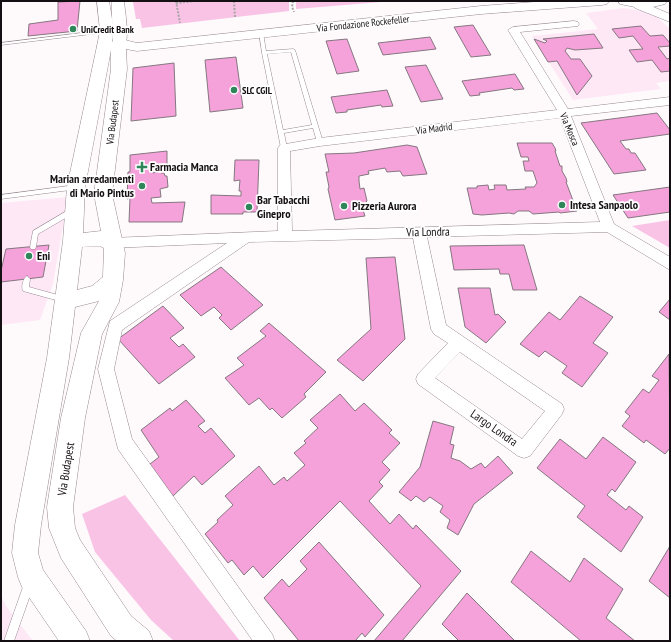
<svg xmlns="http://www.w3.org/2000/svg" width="671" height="642" viewBox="0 0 671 642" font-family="'PT Sans Narrow',sans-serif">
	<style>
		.built { fill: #ffe8f6 }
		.green { fill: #f9c3e6 }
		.building { fill: #f5a1da; stroke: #857780 }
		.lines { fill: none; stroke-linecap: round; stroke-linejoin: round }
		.service-casing { stroke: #978891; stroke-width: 1 }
		.minor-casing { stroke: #978891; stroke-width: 1 }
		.tertiary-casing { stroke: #978891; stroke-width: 1 }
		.secondary-casing { stroke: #978891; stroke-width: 1 }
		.path { stroke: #a8a4a6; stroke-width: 2; stroke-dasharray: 2 1.5; stroke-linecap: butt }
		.service { fill: #fff; fill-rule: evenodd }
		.minor { fill: #fff; fill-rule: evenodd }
		.tertiary { fill: #fff; fill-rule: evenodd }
		.secondary { fill: #fff; fill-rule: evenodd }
		.poi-dot { fill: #2f865a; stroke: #fff; stroke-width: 1.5 }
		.labels { text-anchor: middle; stroke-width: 3.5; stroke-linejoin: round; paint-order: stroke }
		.far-street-label { font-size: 10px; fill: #140f12; stroke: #fff }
		.far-poi-label { font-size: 10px; font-weight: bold; fill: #140f12; stroke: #fff; text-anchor: start }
		.poi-label { font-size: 12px; font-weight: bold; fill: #140f12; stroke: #fff; text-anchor: start }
		.street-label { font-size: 12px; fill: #140f12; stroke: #fff }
	</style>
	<rect width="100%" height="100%" fill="#fefafc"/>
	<g class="built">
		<polygon points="624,8 647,12 656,16 670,29 670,81 656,83 661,89 573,100 532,36 598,29 586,13"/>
		<polygon points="68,197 53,284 40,320 1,325 1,203"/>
		<polygon points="1,595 6,606 33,641 1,641"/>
	</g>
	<g class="green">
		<polygon points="140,1 289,1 289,11 142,28 140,19 136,19 133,2"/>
		<polygon points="296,1 381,1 381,2 296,9"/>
		<polygon points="670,220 670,248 632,226"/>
		<polygon points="125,495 240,641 174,641 151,620 95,552 82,514"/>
	</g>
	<g class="building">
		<polygon points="80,1 77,31 28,36 29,24 58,20 58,2"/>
		<polygon points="473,25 491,55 471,57 454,27"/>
		<polygon points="641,26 650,36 663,35 670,43 670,46 658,47 667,59 670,58 670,71 661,72 652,60 637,62 629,50 643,49 633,36 619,38 612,29"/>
		<polygon points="594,34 603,48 575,50 567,48 565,51 571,59 580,59 592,76 577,95 557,61 548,62 534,39 545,43 547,41 543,39"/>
		<polygon points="430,37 436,49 383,55 378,43"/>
		<polygon points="347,39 359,71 337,74 326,41"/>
		<polygon points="236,57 243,108 210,112 205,60"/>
		<polygon points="174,63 176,116 131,121 133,68"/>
		<polygon points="426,65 443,99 421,102 405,67"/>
		<polygon points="515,74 524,89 514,90 512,88 479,93 480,95 470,96 462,81"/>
		<polygon points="387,90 393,106 382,107 381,105 347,110 347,112 336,113 331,97"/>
		<polygon points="657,113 670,130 670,134 620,141 626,149 629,149 631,153 635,153 646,170 614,174 581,123"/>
		<polygon points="517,143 552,143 555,148 556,151 555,151 560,166 562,166 562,171 566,178 567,182 566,182 577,211 560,213 559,212 533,214 529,211 518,211 514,214 509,213 482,215 473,214 467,188 477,188 477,186 488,185 489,190 495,189 494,185 506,185 507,190 526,189 525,187 534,187 537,183 533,171 525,171 523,161 529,161 528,157 521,157"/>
		<polygon points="407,145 417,147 427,174 403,176 400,171 387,172 385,168 368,171 369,174 359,176 359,181 360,189 364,188 367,201 365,203 367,209 363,210 365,216 335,220 328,189 329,187 326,172 329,172 325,154 354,153"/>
		<polygon points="167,151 167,166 153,168 153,173 161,171 161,173 164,173 165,176 167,176 168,187 160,189 161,197 151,198 152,203 185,202 182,222 129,222 130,198 127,199 128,172 130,172 130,155"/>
		<polygon points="235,160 259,160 257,212 243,212 243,214 211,214 211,195 241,196 241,191 239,191 240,180 234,181"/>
		<polygon points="670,187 670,212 628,218 613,195"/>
		<polygon points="49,245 43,277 1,282 1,271 6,249"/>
		<polygon points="524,245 537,290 513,290 509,274 500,274 499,269 454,270 450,246"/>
		<polygon points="395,257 405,339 363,381 337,360 371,329 366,258"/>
		<polygon points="221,267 263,305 231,330 219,318 222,315 214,307 201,316 180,295"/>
		<polygon points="458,288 490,288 495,315 498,314 506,322 486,343 465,327"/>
		<polygon points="580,296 613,317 593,343 608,353 582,387 562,373 567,366 545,351 539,357 520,344 549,312 560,320"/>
		<polygon points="670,299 670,320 659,312"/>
		<polygon points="163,306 184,328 170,338 179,347 183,344 195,357 159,384 118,339"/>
		<polygon points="269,323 326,372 304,394 306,397 282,418 272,408 270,410 259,398 249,405 225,378 244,365 237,358 266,336 260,331"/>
		<polygon points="669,354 670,448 665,454 646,440 644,443 622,426 630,416 625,412 643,389 649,393 659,380 652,376"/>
		<polygon points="340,394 355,411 364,403 392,430 389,433 400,443 382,462 390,470 379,482 383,486 369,501 390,524 399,514 413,529 416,525 461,571 402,641 374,641 421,586 340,501 263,578 253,566 244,575 232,560 228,563 205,534 218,522 217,520 233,505 225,496 259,466 274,485 284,477 287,481 305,465 294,453 306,443 304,441 318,428 310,420"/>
		<polygon points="186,400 205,421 198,426 205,433 211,428 235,456 202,485 194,476 173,496 150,464 159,457 141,430 170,408 172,411"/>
		<polygon points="433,421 454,427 450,444 454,445 451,458 460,461 471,469 481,463 485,468 498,456 513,473 474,504 458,535 447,528 450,520 440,512 443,506 430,497 424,502 416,496 411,501 399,492 420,467"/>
		<polygon points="603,437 636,462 615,492 612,489 607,495 626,510 629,506 643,517 621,552 577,517 585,506 537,468 560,439 586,459"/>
		<polygon points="319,542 384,615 365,637 362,633 355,641 299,641 264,598 282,579 289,587 307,569 300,561"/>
		<polygon points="670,546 670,598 649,581"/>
		<polygon points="531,551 570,582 584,558 623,589 606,618 635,641 581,641 511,582"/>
		<polygon points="467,593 515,641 459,641 442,624"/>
	</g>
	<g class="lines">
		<defs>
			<g id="service">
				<polygon points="106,30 108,31 108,32 1,45 1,43"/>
				<path d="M259,32L263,33L266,51L293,49L295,50L323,142L322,143H318L317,142L313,128L284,133L287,148L284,150L281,148L262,53ZM291,52L312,125L283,130L267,54Z"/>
				<polygon points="76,185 78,185 78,189 1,199 1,195"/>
				<polygon points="70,209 72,209 75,211 74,213 38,234 36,247 35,249 31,249 30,247 33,231"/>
				<path d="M27,276L30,279L29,287L65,297L66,299L65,301L63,302L23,291C21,287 23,278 27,276Z"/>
				<polygon points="29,579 32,581 34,584 14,641 4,641 24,584 26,581"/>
			</g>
			<path id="minor" d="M574,21L578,22L579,24L578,26L520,32L568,109L670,97V105L571,116L614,224L670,257V270L607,232L427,237L446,325L562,404L564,409L562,414L530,456L524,458L518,456L418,384L416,379L418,374L448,343L434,334L431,329L413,238L249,242L122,330L114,369L132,439L272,634L275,641H253L118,449L98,369L110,321L227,243L111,248L106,247L104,243L106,239L111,238L278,231V148L280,145L320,138L557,110L508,30L513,27ZM560,118L600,222L292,231L290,151L320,146ZM460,352L545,411L522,439L435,378Z"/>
			<g id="tertiary">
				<path d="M97,1H109C111,14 117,37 109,49H99L97,46L100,31Z"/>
				<path d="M112,1H124C125,12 130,39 124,48H114C112,44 112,9 112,1Z"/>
				<polygon points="639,1 670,14 670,22 635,8 633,5 635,2"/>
			</g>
			<g id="secondary">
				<path d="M548,1H609L607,4L602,5L481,14L137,51L126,49L127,69L112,194L125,253L123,280L119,302L102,334L85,418L73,507L75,528L80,540L131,616L149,631L153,641H117L111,636L61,558L49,528L47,507L61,418L81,333L99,301L75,307L69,358L41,525L38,553L43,570L86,631L90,641H59L22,587L18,577L12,553L15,525L47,358L63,241L67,187L97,46L99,43L125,40L137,43L481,6ZM111,50V69L94,194L101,231L83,233L85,187ZM100,246L104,248L103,277L92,286L77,290L82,247Z"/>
				<polygon points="618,1 667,1 665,4 645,9 620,4"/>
			</g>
		</defs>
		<use href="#service" class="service-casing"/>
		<use href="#minor" class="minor-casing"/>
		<use href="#tertiary" class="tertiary-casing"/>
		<use href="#secondary" class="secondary-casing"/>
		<g class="path">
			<polyline points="176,1 180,23"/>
			<polyline points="234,1 235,18"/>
			<polyline points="293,1 292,7 294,12"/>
			<polyline points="176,3 195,1"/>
		</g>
		<use href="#service" class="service"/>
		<use href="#minor" class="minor"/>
		<use href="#tertiary" class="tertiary"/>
		<use href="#secondary" class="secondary"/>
	</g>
	<g class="poi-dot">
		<circle cx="73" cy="29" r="4"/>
		<circle cx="234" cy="90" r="4"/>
		<path d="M140 161h4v4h4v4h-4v4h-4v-4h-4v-4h4z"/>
		<circle cx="142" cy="186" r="4"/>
		<circle cx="562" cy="205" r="4"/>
		<circle cx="344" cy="206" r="4"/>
		<circle cx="249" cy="207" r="4"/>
		<circle cx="29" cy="256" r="4"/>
	</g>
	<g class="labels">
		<g class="far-street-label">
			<text transform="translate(363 23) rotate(-6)" y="4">Via Fondazione Rockefeller</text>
			<text transform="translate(112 122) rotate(-83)" y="4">Via Budapest</text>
			<text transform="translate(434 128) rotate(-7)" y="4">Via Madrid</text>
			<text transform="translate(570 129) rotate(67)" y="4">Via Mosca</text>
		</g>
		<g class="far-poi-label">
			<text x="81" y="33">UniCredit Bank</text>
			<text x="242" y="94">SLC CGIL</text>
		</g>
		<g class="poi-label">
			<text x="150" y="171">Farmacia Manca</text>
			<text x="134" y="183" text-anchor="end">Marian arredamenti<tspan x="134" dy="14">di Mario Pintus</tspan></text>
			<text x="257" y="204">Bar Tabacchi<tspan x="257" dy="14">Ginepro</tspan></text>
			<text x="570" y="209">Intesa Sanpaolo</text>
			<text x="352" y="210">Pizzeria Aurora</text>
			<text x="37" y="260">Eni</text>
		</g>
		<g class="street-label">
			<text transform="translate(428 232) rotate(-1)" y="4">Via Londra</text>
			<text transform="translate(494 428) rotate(35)" y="4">Largo Londra</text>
			<text transform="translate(66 469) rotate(-81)" y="4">Via Budapest</text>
		</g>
	</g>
	<rect width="671" height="642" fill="none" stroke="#140f12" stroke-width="4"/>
</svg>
